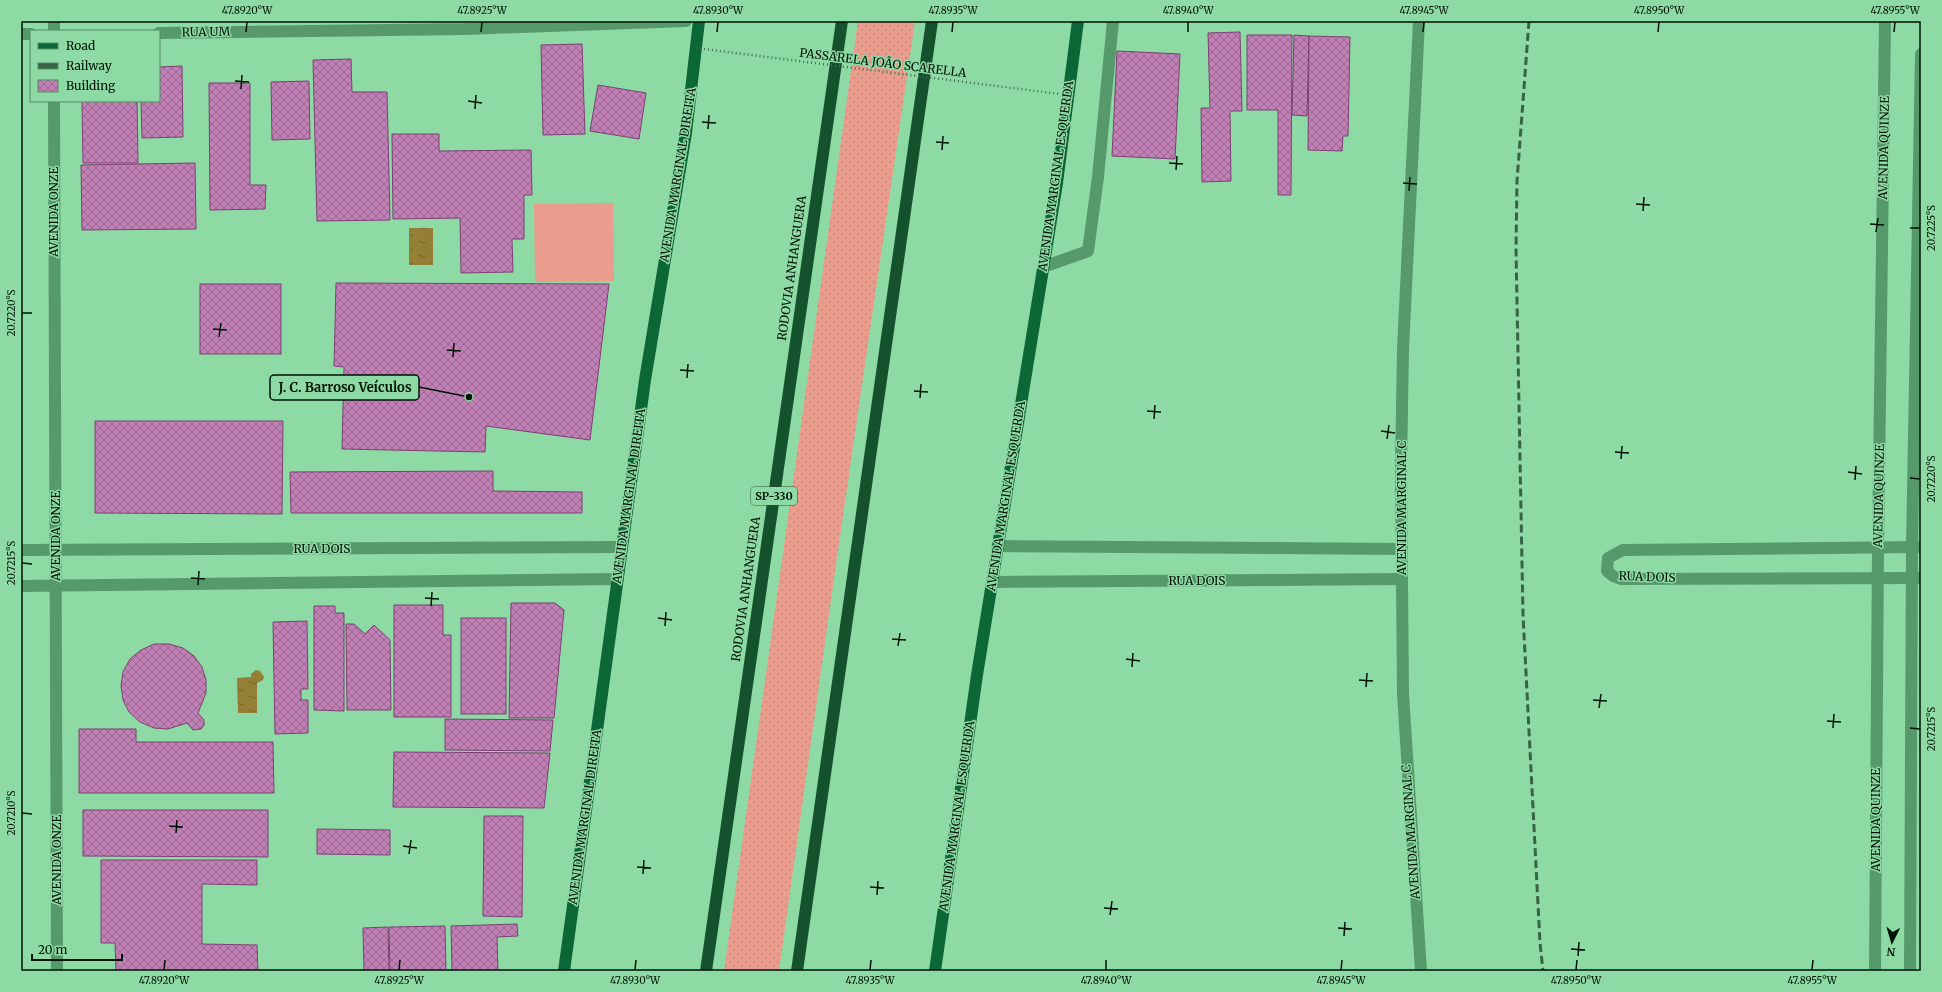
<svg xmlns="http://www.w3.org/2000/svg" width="1942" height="992" viewBox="0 0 1942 992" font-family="Merriweather,serif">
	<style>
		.grass { fill: url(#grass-dots) }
		.garden { fill: #ea9d8c }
		.water { fill: url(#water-ripples) }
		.building { fill: url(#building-cross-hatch); stroke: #7c4073 }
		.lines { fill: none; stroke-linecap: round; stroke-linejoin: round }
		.minor { stroke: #569a6c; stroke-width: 12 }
		.major { stroke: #0c6736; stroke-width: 12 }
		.highway { stroke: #14512d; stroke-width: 12 }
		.rail { stroke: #396345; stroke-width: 3; stroke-dasharray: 8 4; stroke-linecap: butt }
		.path-bridge { stroke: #416e4e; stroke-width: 2.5; stroke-dasharray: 1 3; stroke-linecap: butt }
		.ticks { fill: none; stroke: #001305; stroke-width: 1.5 }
		.labels { text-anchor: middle; stroke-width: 3; stroke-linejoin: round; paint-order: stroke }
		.shield { fill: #8edaa4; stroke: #2b4f35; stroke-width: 1 }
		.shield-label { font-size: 11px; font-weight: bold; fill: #001305 }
		.street-label { font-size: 12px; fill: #001305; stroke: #8edaa4 }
		.leader { fill: none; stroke: #001305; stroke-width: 1.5 }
		.callout-dot { fill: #001305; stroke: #8edaa4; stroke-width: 1.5 }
		.callout { fill: #8edaa4; stroke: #001305; stroke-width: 1.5 }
		.callout-label { font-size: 13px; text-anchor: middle; font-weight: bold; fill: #001305 }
		.neatline { fill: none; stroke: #001305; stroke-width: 1.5 }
		.ticks-label { font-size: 10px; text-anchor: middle; fill: #001305 }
	</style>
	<defs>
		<pattern id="grass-dots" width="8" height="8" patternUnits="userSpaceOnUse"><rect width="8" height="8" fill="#ea9d8c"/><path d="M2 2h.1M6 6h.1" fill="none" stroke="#c78677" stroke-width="1.8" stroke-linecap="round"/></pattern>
		<pattern id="water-ripples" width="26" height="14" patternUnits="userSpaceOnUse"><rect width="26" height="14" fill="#947f36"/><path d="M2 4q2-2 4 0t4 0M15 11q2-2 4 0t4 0" fill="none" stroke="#76672c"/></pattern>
		<pattern id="building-cross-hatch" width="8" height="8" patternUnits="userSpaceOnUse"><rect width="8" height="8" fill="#c07fb5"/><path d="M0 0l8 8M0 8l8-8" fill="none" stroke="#9a6791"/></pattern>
	</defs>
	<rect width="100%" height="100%" fill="#8edaa4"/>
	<polygon class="grass" points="858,21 915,21 837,557 779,971 724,971"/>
	<polygon class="garden" points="613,203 614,281 535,282 534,204"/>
	<g class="water">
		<rect x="409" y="228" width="24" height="37"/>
		<polygon points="256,670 260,671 264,677 263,680 257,683 257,713 238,713 237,678 251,677 251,674"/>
	</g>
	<g class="building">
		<polygon points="1240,32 1242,111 1230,111 1231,181 1202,182 1201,108 1210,108 1208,33"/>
		<polygon points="1247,35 1292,35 1291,195 1278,195 1278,110 1247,110"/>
		<polygon points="1294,35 1309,36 1307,116 1292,115"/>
		<polygon points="1309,36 1350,37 1348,136 1343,136 1342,151 1308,150"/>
		<polygon points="582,44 585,134 543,135 541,45"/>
		<polygon points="1117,51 1180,54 1175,159 1112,156"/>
		<polygon points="351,59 352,92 387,92 390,220 317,221 313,60"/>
		<polygon points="182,66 183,137 142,138 141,101 159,101 159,67"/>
		<polygon points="309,81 310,139 272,140 271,82"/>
		<polygon points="209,83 250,83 250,185 266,185 265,209 210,210"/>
		<polygon points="598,85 646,93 639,139 590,131"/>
		<polygon points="82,101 137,101 138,163 83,163"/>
		<polygon points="392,134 439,134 439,151 531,150 532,195 524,195 524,239 512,239 513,272 461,273 460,218 393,219"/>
		<polygon points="195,163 196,229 82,230 81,165"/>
		<polygon points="336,283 609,284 590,440 486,426 485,452 342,449 344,367 334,366"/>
		<rect x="200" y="284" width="81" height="70"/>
		<polygon points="95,421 283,421 282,514 95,513"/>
		<polygon points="493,471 493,491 582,492 582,513 291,513 290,472"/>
		<polygon points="511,603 555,603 564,610 554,718 509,718"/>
		<polygon points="394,605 443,605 443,635 451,635 451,717 394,717"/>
		<polygon points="314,606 335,606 335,613 344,613 344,711 314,710"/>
		<rect x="461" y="618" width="45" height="96"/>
		<polygon points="307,621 308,689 301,689 301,700 308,700 308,733 275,734 273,622"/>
		<polygon points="346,624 354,624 365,634 374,625 390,640 391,710 347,710"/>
		<polygon points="154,644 169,644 183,648 194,656 202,667 206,680 206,693 198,713 204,720 204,725 201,729 193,730 187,723 168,729 154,728 140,722 129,712 123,700 121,686 123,672 130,659 141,650"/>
		<polygon points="445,719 553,720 550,751 445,750"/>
		<polygon points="79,729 136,729 136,742 273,742 274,793 79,793"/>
		<polygon points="394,752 550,753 544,808 393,807"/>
		<polygon points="83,810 268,810 268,857 83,856"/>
		<polygon points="484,816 523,816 522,917 483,916"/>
		<polygon points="317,829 390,830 390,855 317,854"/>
		<polygon points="101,860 257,860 257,885 202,884 202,944 257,945 258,971 116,971 115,943 101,943"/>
		<polygon points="517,924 518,936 497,937 498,971 452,971 451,926"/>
		<polygon points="445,926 446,971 390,971 389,927"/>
		<polygon points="388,927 389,971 364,971 363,928"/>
	</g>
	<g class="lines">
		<g class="minor">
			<polyline points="54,21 54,31"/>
			<polyline points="1419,21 1403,349 1401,467 1403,694 1421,971"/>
			<polyline points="159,33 465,29 686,21"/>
			<polyline points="21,34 31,34"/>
			<polyline points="54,101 57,971"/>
			<polyline points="1043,267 1088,251 1098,177 1113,21"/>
			<polyline points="998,546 1402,549"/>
			<polyline points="1921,547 1623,550 1608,558 1607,571 1613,576 1621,579 1921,578"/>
			<polyline points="21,550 622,547"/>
			<polyline points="992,582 1402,579"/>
			<polyline points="21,586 618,579"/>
			<polyline points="1875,971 1878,548 1885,21"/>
			<polyline points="1910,971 1912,547 1921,54"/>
		</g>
		<g class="major">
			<polyline points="564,971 645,380 686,133 699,21"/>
			<polyline points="935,971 977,675 1057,183 1078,21"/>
		</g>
		<g class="highway">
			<polyline points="706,971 842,21"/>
			<polyline points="797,971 932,21"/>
		</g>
		<polyline class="rail" points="1529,21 1517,181 1516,249 1523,615 1540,943 1543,971"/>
		<polyline class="path-bridge" points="696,48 1068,95"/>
	</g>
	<path class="ticks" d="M246,32L247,22M481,32L482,22M717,32L718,22M952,32L953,22M1188,32V22M1423,32L1424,22M1658,32L1659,22M1894,32L1895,22M235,81L249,82M241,89L242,75M468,101L482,103M475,109L476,95M702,122L716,123M708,129L709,115M936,142L949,143M942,150L943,136M1169,163L1183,164M1176,170L1177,156M1403,183L1417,184M1409,191L1410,177M1636,204L1650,205M1643,211L1644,197M1870,224L1884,225M1910,228H1920M1876,232L1878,218M22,313H32M213,329L227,330M219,337L221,323M447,350L461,351M453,357L454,343M680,370L694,371M687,378L688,364M914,391L928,392M920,398L921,384M1147,411L1161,412M1154,419L1155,405M1381,431L1395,433M1387,439L1389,425M1615,452L1629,453M1621,459L1622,446M1848,472L1862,474M1910,478L1920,479M1855,480L1856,466M22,563L32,564M191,578L205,579M198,585L199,571M425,598L439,599M431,606L432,592M658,618L672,620M665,626L666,612M892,639L906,640M898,646L900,633M1126,659L1140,661M1132,667L1133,653M1359,680L1373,681M1366,687L1367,673M1593,700L1607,701M1599,708L1601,694M1827,721L1841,722M1833,728L1834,714M1910,728L1920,729M22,813L32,814M169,826L183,827M176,833L177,820M403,846L417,848M409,854L411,840M637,867L651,868M643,874L644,860M870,887L884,888M877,895L878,881M1104,908L1118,909M1110,915L1112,901M1338,928L1352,929M1344,936L1345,922M1571,949L1585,950M1578,956L1579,942M164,970L165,960M399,970L400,960M635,970L636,960M870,970L871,960M1106,970V960M1341,970L1342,960M1576,970L1577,960M1812,970L1813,960"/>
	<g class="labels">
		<rect class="shield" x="751" y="487" width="46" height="18" rx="3"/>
		<g class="shield-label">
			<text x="774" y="500">SP-330</text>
		</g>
		<g class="street-label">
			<text transform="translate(206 32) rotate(-1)" y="4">RUA UM</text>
			<text transform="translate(883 63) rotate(7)" y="4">PASSARELA JOÃO SCARELLA</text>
			<text transform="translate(1884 148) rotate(-89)" y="4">AVENIDA QUINZE</text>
			<text transform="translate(678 175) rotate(-81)" y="4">AVENIDA MARGINAL DIREITA</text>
			<text transform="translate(1056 176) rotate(-82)" y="4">AVENIDA MARGINAL ESQUERDA</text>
			<text transform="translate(54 212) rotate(-90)" y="4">AVENIDA ONZE</text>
			<text transform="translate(792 268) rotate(-82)" y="4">RODOVIA ANHANGUERA</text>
			<text transform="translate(629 496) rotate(-82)" y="4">AVENIDA MARGINAL DIREITA</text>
			<text transform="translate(1006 496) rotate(-81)" y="4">AVENIDA MARGINAL ESQUERDA</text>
			<text transform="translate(1879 496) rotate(-89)" y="4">AVENIDA QUINZE</text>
			<text transform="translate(1402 508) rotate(-90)" y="4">AVENIDA MARGINAL C</text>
			<text transform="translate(56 536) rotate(-90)" y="4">AVENIDA ONZE</text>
			<text x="322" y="553">RUA DOIS</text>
			<text transform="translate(1647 577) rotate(2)" y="4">RUA DOIS</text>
			<text x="1197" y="585">RUA DOIS</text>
			<text transform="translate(746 589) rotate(-82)" y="4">RODOVIA ANHANGUERA</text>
			<text transform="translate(957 816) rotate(-82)" y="4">AVENIDA MARGINAL ESQUERDA</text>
			<text transform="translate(585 817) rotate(-82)" y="4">AVENIDA MARGINAL DIREITA</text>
			<text transform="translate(1876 820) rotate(-90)" y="4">AVENIDA QUINZE</text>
			<text transform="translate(1411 832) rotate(-94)" y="4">AVENIDA MARGINAL C</text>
			<text transform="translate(57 860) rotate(-90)" y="4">AVENIDA ONZE</text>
		</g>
	</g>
	<path class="leader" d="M469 397L419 387"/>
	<circle class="callout-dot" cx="469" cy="397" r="4"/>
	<rect class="callout" x="270" y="375" width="149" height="25" rx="4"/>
	<g class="callout-label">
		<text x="345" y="392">J. C. Barroso Veículos</text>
	</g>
	<rect width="1942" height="992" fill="none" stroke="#8edaa4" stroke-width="44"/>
	<rect x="30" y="30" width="130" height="72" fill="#8edaa4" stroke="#558a64"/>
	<rect x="38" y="43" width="20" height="6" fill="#0c6736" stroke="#558a64"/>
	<text x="66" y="50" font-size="12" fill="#001305">Road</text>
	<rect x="38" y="63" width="20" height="6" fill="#396345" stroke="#558a64"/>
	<text x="66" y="70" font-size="12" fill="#001305">Railway</text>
	<rect x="38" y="80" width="20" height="12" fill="url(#building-cross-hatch)" stroke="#558a64"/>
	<text x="66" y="90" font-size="12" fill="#001305">Building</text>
	<g transform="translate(1892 942) rotate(185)" stroke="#8edaa4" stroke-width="3" paint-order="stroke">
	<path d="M0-3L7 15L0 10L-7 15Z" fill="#001305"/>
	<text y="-6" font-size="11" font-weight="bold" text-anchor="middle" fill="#001305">N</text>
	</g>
	<path d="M32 954v6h90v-6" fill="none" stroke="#001305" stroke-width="2"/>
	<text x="38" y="954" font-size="12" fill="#001305" stroke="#8edaa4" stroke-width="3" paint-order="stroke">20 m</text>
	<rect x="22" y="22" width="1898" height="948" class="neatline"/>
	<g class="ticks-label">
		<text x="247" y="14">47.8920°W</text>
		<text x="482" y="14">47.8925°W</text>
		<text x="718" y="14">47.8930°W</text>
		<text x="953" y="14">47.8935°W</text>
		<text x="1188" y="14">47.8940°W</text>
		<text x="1424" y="14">47.8945°W</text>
		<text x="1659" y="14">47.8950°W</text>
		<text x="1895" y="14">47.8955°W</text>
		<text transform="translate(1931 228) rotate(-90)" y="4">20.7225°S</text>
		<text transform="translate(11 313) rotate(-90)" y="4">20.7220°S</text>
		<text transform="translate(1931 479) rotate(-90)" y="4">20.7220°S</text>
		<text transform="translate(11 563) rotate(-90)" y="4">20.7215°S</text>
		<text transform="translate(1931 729) rotate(-90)" y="4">20.7215°S</text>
		<text transform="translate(11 813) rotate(-90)" y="4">20.7210°S</text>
		<text x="164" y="984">47.8920°W</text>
		<text x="399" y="984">47.8925°W</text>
		<text x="635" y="984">47.8930°W</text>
		<text x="870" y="984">47.8935°W</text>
		<text x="1106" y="984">47.8940°W</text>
		<text x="1341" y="984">47.8945°W</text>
		<text x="1576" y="984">47.8950°W</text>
		<text x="1812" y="984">47.8955°W</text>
	</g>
</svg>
